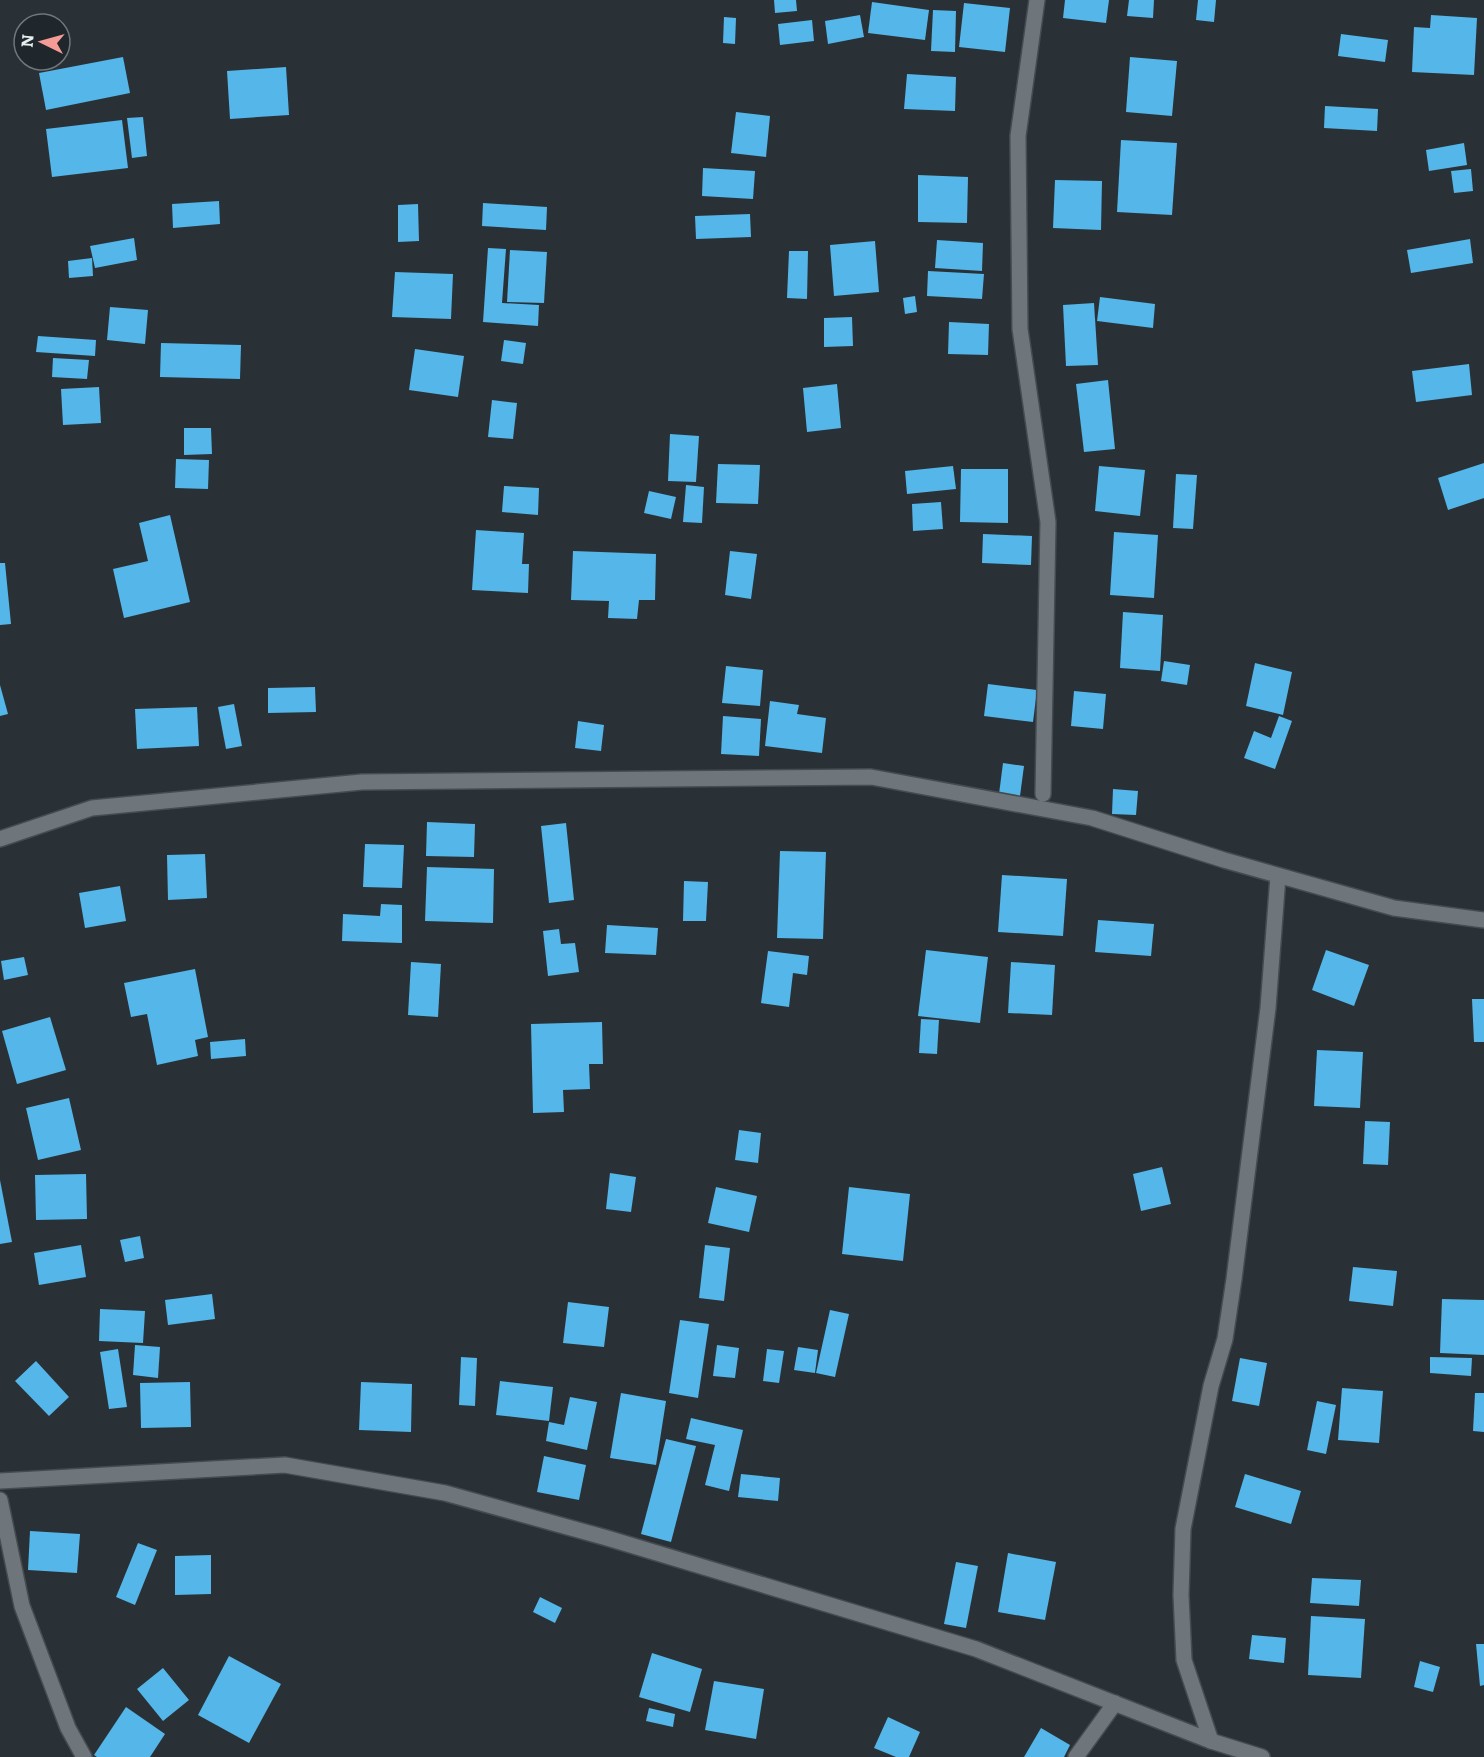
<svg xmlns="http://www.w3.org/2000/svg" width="1484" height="1757" viewBox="0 0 1484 1757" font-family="Literata,serif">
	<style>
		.building { fill: #54b6e9 }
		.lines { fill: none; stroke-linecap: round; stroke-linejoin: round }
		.minor-casing { stroke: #454c50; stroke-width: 18 }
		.minor { stroke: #6e767c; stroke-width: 15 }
	</style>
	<rect width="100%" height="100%" fill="#293136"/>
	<g class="building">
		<polygon points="774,0 796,0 797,11 775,13"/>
		<polygon points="1065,0 1109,0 1106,23 1063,18"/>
		<polygon points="1129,0 1154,0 1153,18 1127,16"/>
		<polygon points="1198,0 1216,0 1214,22 1196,20"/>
		<polygon points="872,2 929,10 925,40 868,33"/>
		<polygon points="964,3 1010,8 1005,52 959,47"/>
		<polygon points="933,10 956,11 955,52 931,51"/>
		<polygon points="860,15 864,37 828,44 825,21"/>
		<polygon points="1431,15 1477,18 1474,75 1412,72 1414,27 1430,28"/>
		<polygon points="724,17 736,18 735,44 723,43"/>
		<polygon points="812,20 814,41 780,45 778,24"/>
		<polygon points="1341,34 1388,40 1385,62 1338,56"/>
		<polygon points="123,57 130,93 46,110 39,73"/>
		<polygon points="1130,57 1177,61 1172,116 1126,112"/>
		<polygon points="286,67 289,115 230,119 227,71"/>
		<polygon points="907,74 956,77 955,111 904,109"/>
		<polygon points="1325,106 1378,109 1377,131 1324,128"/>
		<polygon points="736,112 770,116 766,157 731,153"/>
		<polygon points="143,117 147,156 132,158 127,118"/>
		<polygon points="122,120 128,168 52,177 46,129"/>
		<polygon points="1121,140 1177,143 1172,215 1117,212"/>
		<polygon points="1464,143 1467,165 1429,171 1426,150"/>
		<polygon points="703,168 755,171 753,199 702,196"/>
		<polygon points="1471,169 1473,191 1454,193 1451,171"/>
		<polygon points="918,175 968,177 967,223 918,222"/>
		<polygon points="1055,180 1102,181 1101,230 1053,228"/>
		<polygon points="219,201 220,224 173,228 172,204"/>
		<polygon points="483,203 547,207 546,230 482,226"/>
		<polygon points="418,204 419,241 398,242 398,205"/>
		<polygon points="750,214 751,237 696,239 695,216"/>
		<polygon points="134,238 137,260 95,268 90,246"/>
		<polygon points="1470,239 1473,263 1411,273 1407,250"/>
		<polygon points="937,240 983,243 982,271 935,268"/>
		<polygon points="875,241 879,292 834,296 830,245"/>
		<polygon points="488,248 506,249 502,303 539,305 538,326 483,322"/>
		<polygon points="510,250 547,252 544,303 507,302"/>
		<polygon points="789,251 808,251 807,299 787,298"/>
		<polygon points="92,258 93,276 69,278 68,261"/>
		<polygon points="928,271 984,274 982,299 927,296"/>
		<polygon points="395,272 453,274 451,319 392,317"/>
		<polygon points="915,296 917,312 905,314 903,298"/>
		<polygon points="1100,297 1155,304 1153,328 1097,321"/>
		<polygon points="1094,303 1098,365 1066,366 1063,305"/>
		<polygon points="110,307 148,310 145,344 107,340"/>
		<polygon points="852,317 853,346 824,347 824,318"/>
		<polygon points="949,322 989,324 988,355 948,354"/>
		<polygon points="38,336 96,340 95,356 36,352"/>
		<polygon points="504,340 526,343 523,364 501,361"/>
		<polygon points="161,343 241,345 240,379 160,377"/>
		<polygon points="415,349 464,356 458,397 409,390"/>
		<polygon points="53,358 89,360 87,379 52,377"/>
		<polygon points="1469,364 1472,395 1416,402 1412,371"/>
		<polygon points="1108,380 1115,449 1084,452 1076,384"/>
		<polygon points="837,384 841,428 807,432 803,388"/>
		<polygon points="99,387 101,423 63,425 61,389"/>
		<polygon points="492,400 517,403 513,439 488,437"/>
		<polygon points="184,428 211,428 212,454 184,455"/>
		<polygon points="670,434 699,436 696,482 668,481"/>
		<polygon points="176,459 209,460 208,489 175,488"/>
		<polygon points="1484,463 1484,498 1448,510 1438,478"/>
		<polygon points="718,464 760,465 758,504 716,503"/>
		<polygon points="953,466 956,489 907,494 905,471"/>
		<polygon points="1099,466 1145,470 1140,516 1095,511"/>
		<polygon points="961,469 1008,469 1008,523 960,522"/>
		<polygon points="1176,474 1197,475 1193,529 1173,528"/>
		<polygon points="686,485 704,487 702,523 683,522"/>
		<polygon points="504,486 539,488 538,515 502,512"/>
		<polygon points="649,491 676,497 671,519 644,513"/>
		<polygon points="941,502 943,529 913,531 912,504"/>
		<polygon points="170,515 190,602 124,618 113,569 148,561 139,523"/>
		<polygon points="476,530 524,533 522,564 529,564 528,593 472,590"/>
		<polygon points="1114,532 1158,535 1154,598 1110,595"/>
		<polygon points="983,534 1032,536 1031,565 982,563"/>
		<polygon points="573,551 656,554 655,600 639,600 637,619 608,618 609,601 571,600"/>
		<polygon points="730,551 757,554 751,599 725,595"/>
		<polygon points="0,563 5,563 11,624 0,625"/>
		<polygon points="1123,612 1163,615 1160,671 1120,668"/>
		<polygon points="1164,661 1190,665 1187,685 1161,681"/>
		<polygon points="1255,663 1292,672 1283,715 1246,706"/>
		<polygon points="726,666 763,670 760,706 722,703"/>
		<polygon points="988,684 1037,690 1033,722 984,716"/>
		<polygon points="0,685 8,714 0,716"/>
		<polygon points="315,687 316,712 268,713 268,688"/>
		<polygon points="1074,691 1106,694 1103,729 1071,726"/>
		<polygon points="770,701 799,705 797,714 826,718 822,753 765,746"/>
		<polygon points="234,704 242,746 226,749 218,707"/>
		<polygon points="197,707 199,746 137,749 135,709"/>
		<polygon points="723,716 761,719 759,756 721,754"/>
		<polygon points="1279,716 1292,721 1275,769 1244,758 1254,731 1271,738"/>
		<polygon points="578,721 604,725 601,751 575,748"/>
		<polygon points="1003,763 1024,766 1020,796 999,794"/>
		<polygon points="1113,789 1138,791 1136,815 1112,814"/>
		<polygon points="427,822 475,824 474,857 426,856"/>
		<polygon points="566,823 574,900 549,903 541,826"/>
		<polygon points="365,844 404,845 402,888 363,887"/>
		<polygon points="780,851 826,852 823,939 777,938"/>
		<polygon points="205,854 207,898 168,900 167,855"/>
		<polygon points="427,867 494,869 493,923 425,921"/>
		<polygon points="1002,875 1067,879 1063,936 998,932"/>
		<polygon points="684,881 708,882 706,921 683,921"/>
		<polygon points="120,886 126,921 85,928 79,893"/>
		<polygon points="381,904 402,905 402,943 342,941 343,914 380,916"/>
		<polygon points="1098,920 1154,924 1151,956 1095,952"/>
		<polygon points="607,925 658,928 656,955 605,953"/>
		<polygon points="559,929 561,944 575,943 579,972 548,976 543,931"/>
		<polygon points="926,950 988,957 980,1023 918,1016"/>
		<polygon points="1326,950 1369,965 1354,1006 1312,990"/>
		<polygon points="768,951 809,956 807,975 793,973 789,1007 761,1003"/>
		<polygon points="24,957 28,975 4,980 1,961"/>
		<polygon points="411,962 441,964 438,1017 408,1015"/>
		<polygon points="1011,962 1055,965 1052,1015 1008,1013"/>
		<polygon points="195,969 208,1037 195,1040 198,1056 157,1065 147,1014 131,1017 124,983"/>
		<polygon points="1472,999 1484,999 1484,1042 1474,1042"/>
		<polygon points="50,1017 66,1070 17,1084 2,1031"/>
		<polygon points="921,1019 939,1020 937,1054 919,1053"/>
		<polygon points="602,1022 603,1064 589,1064 590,1089 563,1090 564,1112 533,1113 531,1024"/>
		<polygon points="245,1039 246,1056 211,1059 210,1042"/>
		<polygon points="1317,1050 1363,1052 1360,1108 1314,1106"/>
		<polygon points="69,1098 81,1150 38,1160 26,1108"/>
		<polygon points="1365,1121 1390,1122 1388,1165 1363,1164"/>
		<polygon points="739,1130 761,1133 758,1163 735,1160"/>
		<polygon points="1162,1167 1171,1204 1141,1211 1133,1174"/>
		<polygon points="610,1173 636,1177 631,1212 606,1209"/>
		<polygon points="86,1174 87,1219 36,1220 35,1175"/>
		<polygon points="0,1180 12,1242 0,1244"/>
		<polygon points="716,1187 757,1196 749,1232 708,1223"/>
		<polygon points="849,1187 910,1194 903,1261 842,1254"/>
		<polygon points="140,1236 144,1258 125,1262 120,1240"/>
		<polygon points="81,1245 86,1277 39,1285 34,1253"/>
		<polygon points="705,1245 730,1248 724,1301 699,1298"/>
		<polygon points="1353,1267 1397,1271 1393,1306 1349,1301"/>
		<polygon points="212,1294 215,1319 168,1325 165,1300"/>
		<polygon points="1442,1299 1484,1300 1484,1355 1440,1353"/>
		<polygon points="568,1302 609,1307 604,1347 563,1343"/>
		<polygon points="100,1309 145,1311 143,1343 99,1341"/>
		<polygon points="830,1310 849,1314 835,1377 816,1373"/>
		<polygon points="680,1320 709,1324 698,1398 669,1393"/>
		<polygon points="135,1345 160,1347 158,1378 133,1375"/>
		<polygon points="717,1345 739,1348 735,1378 713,1376"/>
		<polygon points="798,1347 818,1350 815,1373 794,1370"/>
		<polygon points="118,1349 127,1407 109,1409 100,1352"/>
		<polygon points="767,1349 784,1351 779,1383 763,1381"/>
		<polygon points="461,1357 477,1358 475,1406 459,1405"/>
		<polygon points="1430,1357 1472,1358 1471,1376 1430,1373"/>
		<polygon points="1240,1358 1267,1363 1259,1406 1232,1401"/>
		<polygon points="36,1361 69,1397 49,1416 15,1381"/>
		<polygon points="500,1381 553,1387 549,1421 496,1415"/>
		<polygon points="190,1382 191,1427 141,1428 140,1383"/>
		<polygon points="361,1382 412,1384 411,1432 359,1430"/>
		<polygon points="1342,1388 1383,1391 1379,1443 1338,1440"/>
		<polygon points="621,1393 666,1401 656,1465 610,1458"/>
		<polygon points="1475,1393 1484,1393 1484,1432 1473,1431"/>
		<polygon points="570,1397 597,1402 587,1450 546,1441 549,1422 564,1425"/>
		<polygon points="1317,1401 1336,1405 1326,1454 1307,1450"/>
		<polygon points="691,1418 743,1430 729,1491 705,1485 715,1445 686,1439"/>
		<polygon points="666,1439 696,1446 671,1542 641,1534"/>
		<polygon points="544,1456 586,1465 579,1500 537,1492"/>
		<polygon points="741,1474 780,1478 778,1501 738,1497"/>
		<polygon points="1245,1474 1301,1491 1291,1524 1235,1507"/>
		<polygon points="30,1531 80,1534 77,1573 28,1570"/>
		<polygon points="138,1543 157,1550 135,1605 116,1597"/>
		<polygon points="1008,1553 1056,1562 1045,1620 998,1612"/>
		<polygon points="211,1555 211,1594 175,1595 175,1556"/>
		<polygon points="956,1562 978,1566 966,1628 944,1624"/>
		<polygon points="1312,1578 1361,1580 1359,1606 1310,1603"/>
		<polygon points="540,1597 562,1608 555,1623 533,1612"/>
		<polygon points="1311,1616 1365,1619 1361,1678 1308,1675"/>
		<polygon points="1252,1635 1286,1638 1284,1663 1249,1659"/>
		<polygon points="1476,1644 1484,1644 1484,1685 1480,1686"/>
		<polygon points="652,1653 702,1669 690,1712 639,1697"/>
		<polygon points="229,1656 281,1684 249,1743 198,1715"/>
		<polygon points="1420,1661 1440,1667 1433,1692 1414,1687"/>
		<polygon points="163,1668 189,1700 163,1721 137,1689"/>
		<polygon points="714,1681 764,1689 756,1739 705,1730"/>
		<polygon points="126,1707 165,1734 150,1757 97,1757 94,1755"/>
		<polygon points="649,1708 675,1714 673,1727 646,1721"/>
		<polygon points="888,1717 920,1732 909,1757 896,1757 874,1748"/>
		<polygon points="1041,1728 1070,1745 1064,1757 1024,1757"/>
	</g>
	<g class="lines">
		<defs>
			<g id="minor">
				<polyline points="1037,0 1018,136 1020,329 1048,522 1043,794"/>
				<polyline points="0,839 92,808 362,782 871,777 1092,818 1224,860 1394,908 1484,920"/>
				<polyline points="0,1481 285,1465 445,1493 607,1538 976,1649 1211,1741 1262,1757"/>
				<polyline points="0,1500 22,1606 68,1728 84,1757"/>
				<polyline points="1211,1741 1184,1660 1181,1595 1183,1529 1211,1386 1225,1339 1234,1279 1268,1008 1278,876"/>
				<polyline points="1076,1757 1115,1703"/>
			</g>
		</defs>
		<use href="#minor" class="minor-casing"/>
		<use href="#minor" class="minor"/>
	</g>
	<g transform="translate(42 42) rotate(275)"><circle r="28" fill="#20272c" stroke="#70767a" stroke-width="1.5"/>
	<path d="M0-4.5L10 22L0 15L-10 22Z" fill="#f59c96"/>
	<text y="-9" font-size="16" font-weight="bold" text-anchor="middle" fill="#e8edf0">N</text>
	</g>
</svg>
